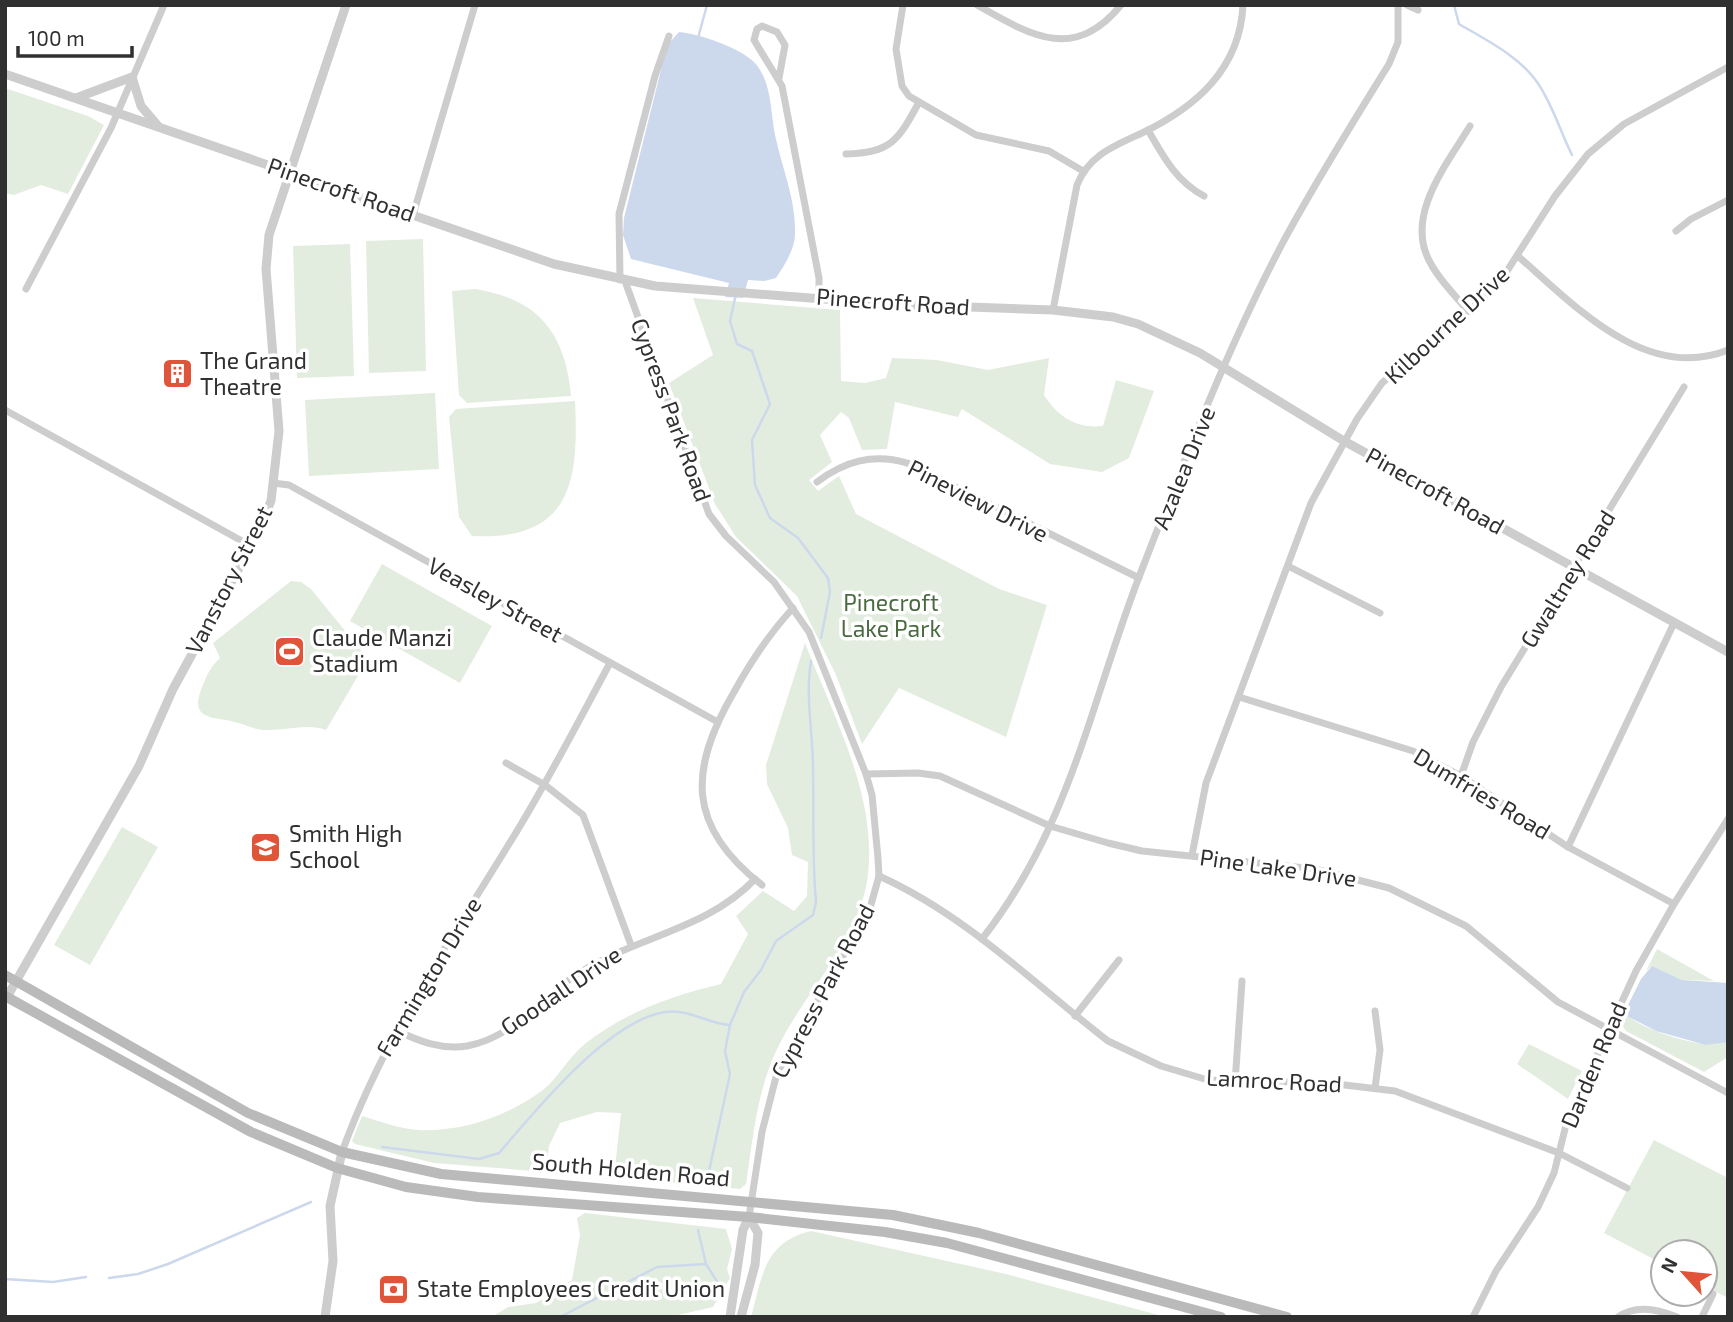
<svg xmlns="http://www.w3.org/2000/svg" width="1733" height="1322" viewBox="0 0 1733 1322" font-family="'Exo 2',sans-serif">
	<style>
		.green { fill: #e3eddf }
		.water { fill: #ccd8ec }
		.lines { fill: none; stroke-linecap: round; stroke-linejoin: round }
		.stream { stroke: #ccd8ec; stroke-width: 2.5 }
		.minor { stroke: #cdcdcd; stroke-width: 7 }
		.tertiary { stroke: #cdcdcd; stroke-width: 9 }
		.secondary { stroke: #bababa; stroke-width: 10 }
		.labels { text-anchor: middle; stroke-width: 7; stroke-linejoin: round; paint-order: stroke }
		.street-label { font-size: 23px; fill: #303030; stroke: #fff }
		.poi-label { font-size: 23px; fill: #303030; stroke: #fff; text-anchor: start }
		.park-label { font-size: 23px; fill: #496b3f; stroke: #fff }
	</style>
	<rect width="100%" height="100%" fill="#fff"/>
	<g class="green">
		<polygon points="5,88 88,116 104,125 68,194 41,185 14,195 5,193"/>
		<polygon points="423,239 426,371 369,373 366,241"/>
		<polygon points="350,244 354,376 297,378 293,246"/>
		<path d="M475,289C539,299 565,333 571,396L467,403L459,395L452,291Z"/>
		<path d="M693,298L840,310L841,381L865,383L886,378L892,358L937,360L988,370L1049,358L1044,395C1058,417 1077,429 1103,426L1116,380L1154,391L1129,458L1102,472L1050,464L962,409L958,417L895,402L887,449L862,450L849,418L841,412L820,435L832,462L809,480L818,491L839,476L856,514L999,589L1047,605L1006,737L899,688L862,744L836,675L797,596L736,537L715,504L669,383L713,355Z"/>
		<polygon points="435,393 439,469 309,476 305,400"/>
		<path d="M575,401C579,482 571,541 472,536L459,517L449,417L456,409Z"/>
		<polygon points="382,564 492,626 460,683 350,621"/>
		<path d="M291,581L301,582L311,589L368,659L326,730C306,723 286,731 266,730C254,730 247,725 235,722C216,717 189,721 201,690C206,677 210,667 220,658L213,643Z"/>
		<path d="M805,643C833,716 880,800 867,882C856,944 804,993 777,1049C757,1091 753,1138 746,1184L740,1189L614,1177L621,1113L597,1112L560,1123L549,1146L546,1172L434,1163L355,1144L352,1141L362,1116C379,1121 400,1129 418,1130C462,1132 508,1116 543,1090C559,1077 569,1056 586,1043C628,1011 671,996 721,984L748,934L736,916L763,891L794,911L807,896L808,862L792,855L788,828L767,784L766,765Z"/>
		<polygon points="122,827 158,847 90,965 54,945"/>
		<polygon points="1657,949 1714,981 1682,980 1652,966 1646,971"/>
		<path d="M1625,1011C1632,1027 1688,1043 1706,1044C1713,1045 1720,1042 1728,1042V1057L1704,1072L1626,1031L1620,1022Z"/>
		<polygon points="1529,1044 1582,1071 1568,1099 1517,1064"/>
		<polygon points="1654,1140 1728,1178 1728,1298 1705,1286 1705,1252 1663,1252 1663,1264 1604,1233"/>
		<polygon points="585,1213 726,1229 732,1249 727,1269 730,1278 713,1307 670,1317 492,1317 508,1307 536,1303 572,1280 580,1235 577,1218"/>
		<path d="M811,1231L1006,1274L1166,1317H751C762,1277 764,1242 811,1231Z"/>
	</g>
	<g class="water">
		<path d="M679,32C700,34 738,47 754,62C773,82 770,115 776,139C783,171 796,200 795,234C795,249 784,266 776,278L764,281L748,280L743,298L725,297L729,283L631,259L623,235L624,218L663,62L670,42Z"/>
		<polygon points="1652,966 1682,980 1728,983 1728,1042 1706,1045 1656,1031 1627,1016 1625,1011 1641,979"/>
	</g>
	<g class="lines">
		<g class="stream">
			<path d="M1454,5L1459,24C1486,40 1519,56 1537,82C1552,103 1560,131 1572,155"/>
			<polyline points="698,38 707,5"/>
			<polyline points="736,294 730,321 737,344 752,351 770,404 752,440 755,485 770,518 798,538 828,578 830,592 821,638"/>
			<path d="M382,1147L479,1159L499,1153C534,1113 620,1004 679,1012C697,1014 711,1024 730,1025"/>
			<path d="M706,1185L730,1074L725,1051L730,1025L744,992L761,970L776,941L813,915L816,902C812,857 814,813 813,768C813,734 805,694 811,661"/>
			<polyline points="698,1230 706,1264 721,1288"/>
			<polyline points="109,1278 138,1274 168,1264 311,1202"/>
			<polyline points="5,1279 53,1282 86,1277"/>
			<polyline points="560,1317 657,1267 706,1264"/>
		</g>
		<g class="minor">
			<polyline points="903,5 896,49 902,86 909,96 976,135 1049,151 1083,171"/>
			<path d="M977,5C1030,35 1074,63 1121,5"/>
			<polyline points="1407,5 1418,10"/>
			<polyline points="779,78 785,45 777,32 762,26 757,29 754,40 782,86 819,278 819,297"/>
			<path d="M1148,130C1163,156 1176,181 1204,196"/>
			<path d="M846,154C890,153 898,141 918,104"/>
			<polyline points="413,215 475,5"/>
			<polyline points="1676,231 1691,219 1728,200"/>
			<path d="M1519,257C1574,305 1646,383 1728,350"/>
			<polyline points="620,280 619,214 655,76 669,36"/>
			<polyline points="625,281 709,514 726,536 774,582 809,632 866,774 872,795 878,858 879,876 870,908 777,1073 762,1132 749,1217"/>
			<polyline points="26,289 111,128 164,5"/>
			<path d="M1053,310L1077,185C1089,155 1114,146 1142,133C1196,107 1240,69 1243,5"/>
			<path d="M1468,311C1456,296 1440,281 1431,264C1403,217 1447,164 1470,126"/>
			<polyline points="5,410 251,546"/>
			<path d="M817,482C845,461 873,453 907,463L1139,578"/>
			<polyline points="273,483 289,485 716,721"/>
			<polyline points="1288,566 1380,613"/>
			<polyline points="1239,697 1413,751 1461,776 1568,847 1674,904"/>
			<polyline points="506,763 545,785 583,815 631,945"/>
			<polyline points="866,774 918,773 940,776 1050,826 1108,843 1142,851 1315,869 1389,888 1466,926 1558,1002 1728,1093"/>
			<polyline points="1461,776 1473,742 1501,687 1684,387"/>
			<polyline points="1568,847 1674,623"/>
			<polyline points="1192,855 1206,783 1311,503 1357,419 1382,383 1485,297 1507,271 1555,196 1588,154 1624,124 1728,67"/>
			<path d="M879,876C966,915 1033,983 1108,1041L1161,1066L1208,1080L1328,1083L1395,1091L1559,1153L1627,1188"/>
			<path d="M762,885C686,826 689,769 734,692C751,661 769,634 793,608"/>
			<path d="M982,939C1070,827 1090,705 1139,577C1182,466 1226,351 1281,246C1314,184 1352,124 1389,64L1398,42V5"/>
			<polyline points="1075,1016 1119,960"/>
			<path d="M395,1030C419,1041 440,1050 467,1046C511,1038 538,1002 573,977C631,937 706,931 755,879"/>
			<polyline points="1235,1083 1242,981"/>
			<polyline points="1375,1088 1380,1050 1375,1011"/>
			<path d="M342,1152C382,1041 447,945 509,844C546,785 577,724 610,663"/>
			<polyline points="1473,1317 1496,1271 1538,1207 1554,1173 1567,1121 1636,971 1674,904 1728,819"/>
			<path d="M1618,1317C1636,1304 1658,1309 1677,1317"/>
			<polyline points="1702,1317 1713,1294"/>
		</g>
		<g class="tertiary">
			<polyline points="5,74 554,264 655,286 887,304 1053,310 1113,317 1138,324 1200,353 1344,441 1728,652"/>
			<polyline points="76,98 132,77 141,106 158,126"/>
			<polyline points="7,997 139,766 173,689 251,546 271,501 279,431 266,269 269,235 346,5"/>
			<polyline points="325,1317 333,1261 330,1206 342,1152"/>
			<polyline points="730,1317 743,1230 749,1217"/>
			<polyline points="741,1317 755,1265 758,1233 749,1217"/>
		</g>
		<g class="secondary">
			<polyline points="5,975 248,1113 342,1152 441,1174 893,1215 979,1233 1287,1317"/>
			<polyline points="5,996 251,1132 337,1168 406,1187 478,1197 749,1217 885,1232 947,1243 1221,1317"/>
		</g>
	</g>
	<defs>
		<symbol id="building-square" viewBox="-11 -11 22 22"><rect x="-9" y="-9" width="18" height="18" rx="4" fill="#e0543a" stroke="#fff"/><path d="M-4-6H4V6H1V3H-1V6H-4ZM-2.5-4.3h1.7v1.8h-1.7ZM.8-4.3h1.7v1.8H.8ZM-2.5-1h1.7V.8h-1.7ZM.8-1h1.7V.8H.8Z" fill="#fff"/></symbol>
		<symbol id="stadium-square" viewBox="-11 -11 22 22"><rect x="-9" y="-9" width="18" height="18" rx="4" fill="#e0543a" stroke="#fff"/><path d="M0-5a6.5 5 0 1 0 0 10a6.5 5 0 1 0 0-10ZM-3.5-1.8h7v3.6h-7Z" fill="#fff"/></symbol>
		<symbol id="school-square" viewBox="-11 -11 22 22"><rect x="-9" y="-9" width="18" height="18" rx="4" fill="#e0543a" stroke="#fff"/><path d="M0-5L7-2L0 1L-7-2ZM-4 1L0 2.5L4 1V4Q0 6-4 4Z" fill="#fff"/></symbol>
		<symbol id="bank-square" viewBox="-11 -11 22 22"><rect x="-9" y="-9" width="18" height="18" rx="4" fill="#e0543a" stroke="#fff"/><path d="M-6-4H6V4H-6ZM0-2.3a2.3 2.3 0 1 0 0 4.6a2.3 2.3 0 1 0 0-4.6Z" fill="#fff"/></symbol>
	</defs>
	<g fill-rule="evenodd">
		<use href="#building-square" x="160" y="356" width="35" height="35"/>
		<use href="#stadium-square" x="272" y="634" width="35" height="35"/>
		<use href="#school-square" x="248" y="830" width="35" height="35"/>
		<use href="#bank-square" x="376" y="1272" width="35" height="35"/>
	</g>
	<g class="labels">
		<g class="street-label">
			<text transform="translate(341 190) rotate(19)" y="8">Pinecroft Road</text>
			<text transform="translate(893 302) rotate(4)" y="8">Pinecroft Road</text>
			<text transform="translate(1447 325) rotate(-43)" y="8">Kilbourne Drive</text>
			<text transform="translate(671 410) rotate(70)" y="8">Cypress Park Road</text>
			<text transform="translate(1184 468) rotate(-68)" y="8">Azalea Drive</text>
			<text transform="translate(1435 491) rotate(29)" y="8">Pinecroft Road</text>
			<text transform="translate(978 501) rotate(27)" y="8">Pineview Drive</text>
			<text transform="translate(1568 579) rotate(-58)" y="8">Gwaltney Road</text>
			<text transform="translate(229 580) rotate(-63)" y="8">Vanstory Street</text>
			<text transform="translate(495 600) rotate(29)" y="8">Veasley Street</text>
			<text transform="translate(1482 794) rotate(31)" y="8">Dumfries Road</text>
			<text transform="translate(1278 868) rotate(8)" y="8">Pine Lake Drive</text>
			<text transform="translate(429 977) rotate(-59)" y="8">Farmington Drive</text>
			<text transform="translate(561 991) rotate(-34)" y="8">Goodall Drive</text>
			<text transform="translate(823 991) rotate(-62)" y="8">Cypress Park Road</text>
			<text transform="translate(1594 1065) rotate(-67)" y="8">Darden Road</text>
			<text transform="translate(1274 1081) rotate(3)" y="8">Lamroc Road</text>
			<text transform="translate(631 1170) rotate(5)" y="8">South Holden Road</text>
		</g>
		<g class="poi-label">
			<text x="200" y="369">The Grand<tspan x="200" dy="26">Theatre</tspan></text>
			<text x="312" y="646">Claude Manzi<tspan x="312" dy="26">Stadium</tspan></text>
			<text x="289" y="842">Smith High<tspan x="289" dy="26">School</tspan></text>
			<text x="417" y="1297">State Employees Credit Union</text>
		</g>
		<g class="park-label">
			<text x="891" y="611">Pinecroft<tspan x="891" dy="26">Lake Park</tspan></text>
		</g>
	</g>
	<rect width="1733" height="1322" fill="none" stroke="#303030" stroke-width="14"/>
	<g transform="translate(1684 1273) rotate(297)"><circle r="33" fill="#ffffff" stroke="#acacac" stroke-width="2"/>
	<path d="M0-5L12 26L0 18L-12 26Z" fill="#e0543a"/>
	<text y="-10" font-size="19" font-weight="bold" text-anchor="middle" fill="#303030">N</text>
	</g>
	<path d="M18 46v10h114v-10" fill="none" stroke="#303030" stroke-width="3.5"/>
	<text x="28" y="46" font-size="21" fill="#303030" stroke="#ffffff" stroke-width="5" paint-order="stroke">100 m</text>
</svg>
